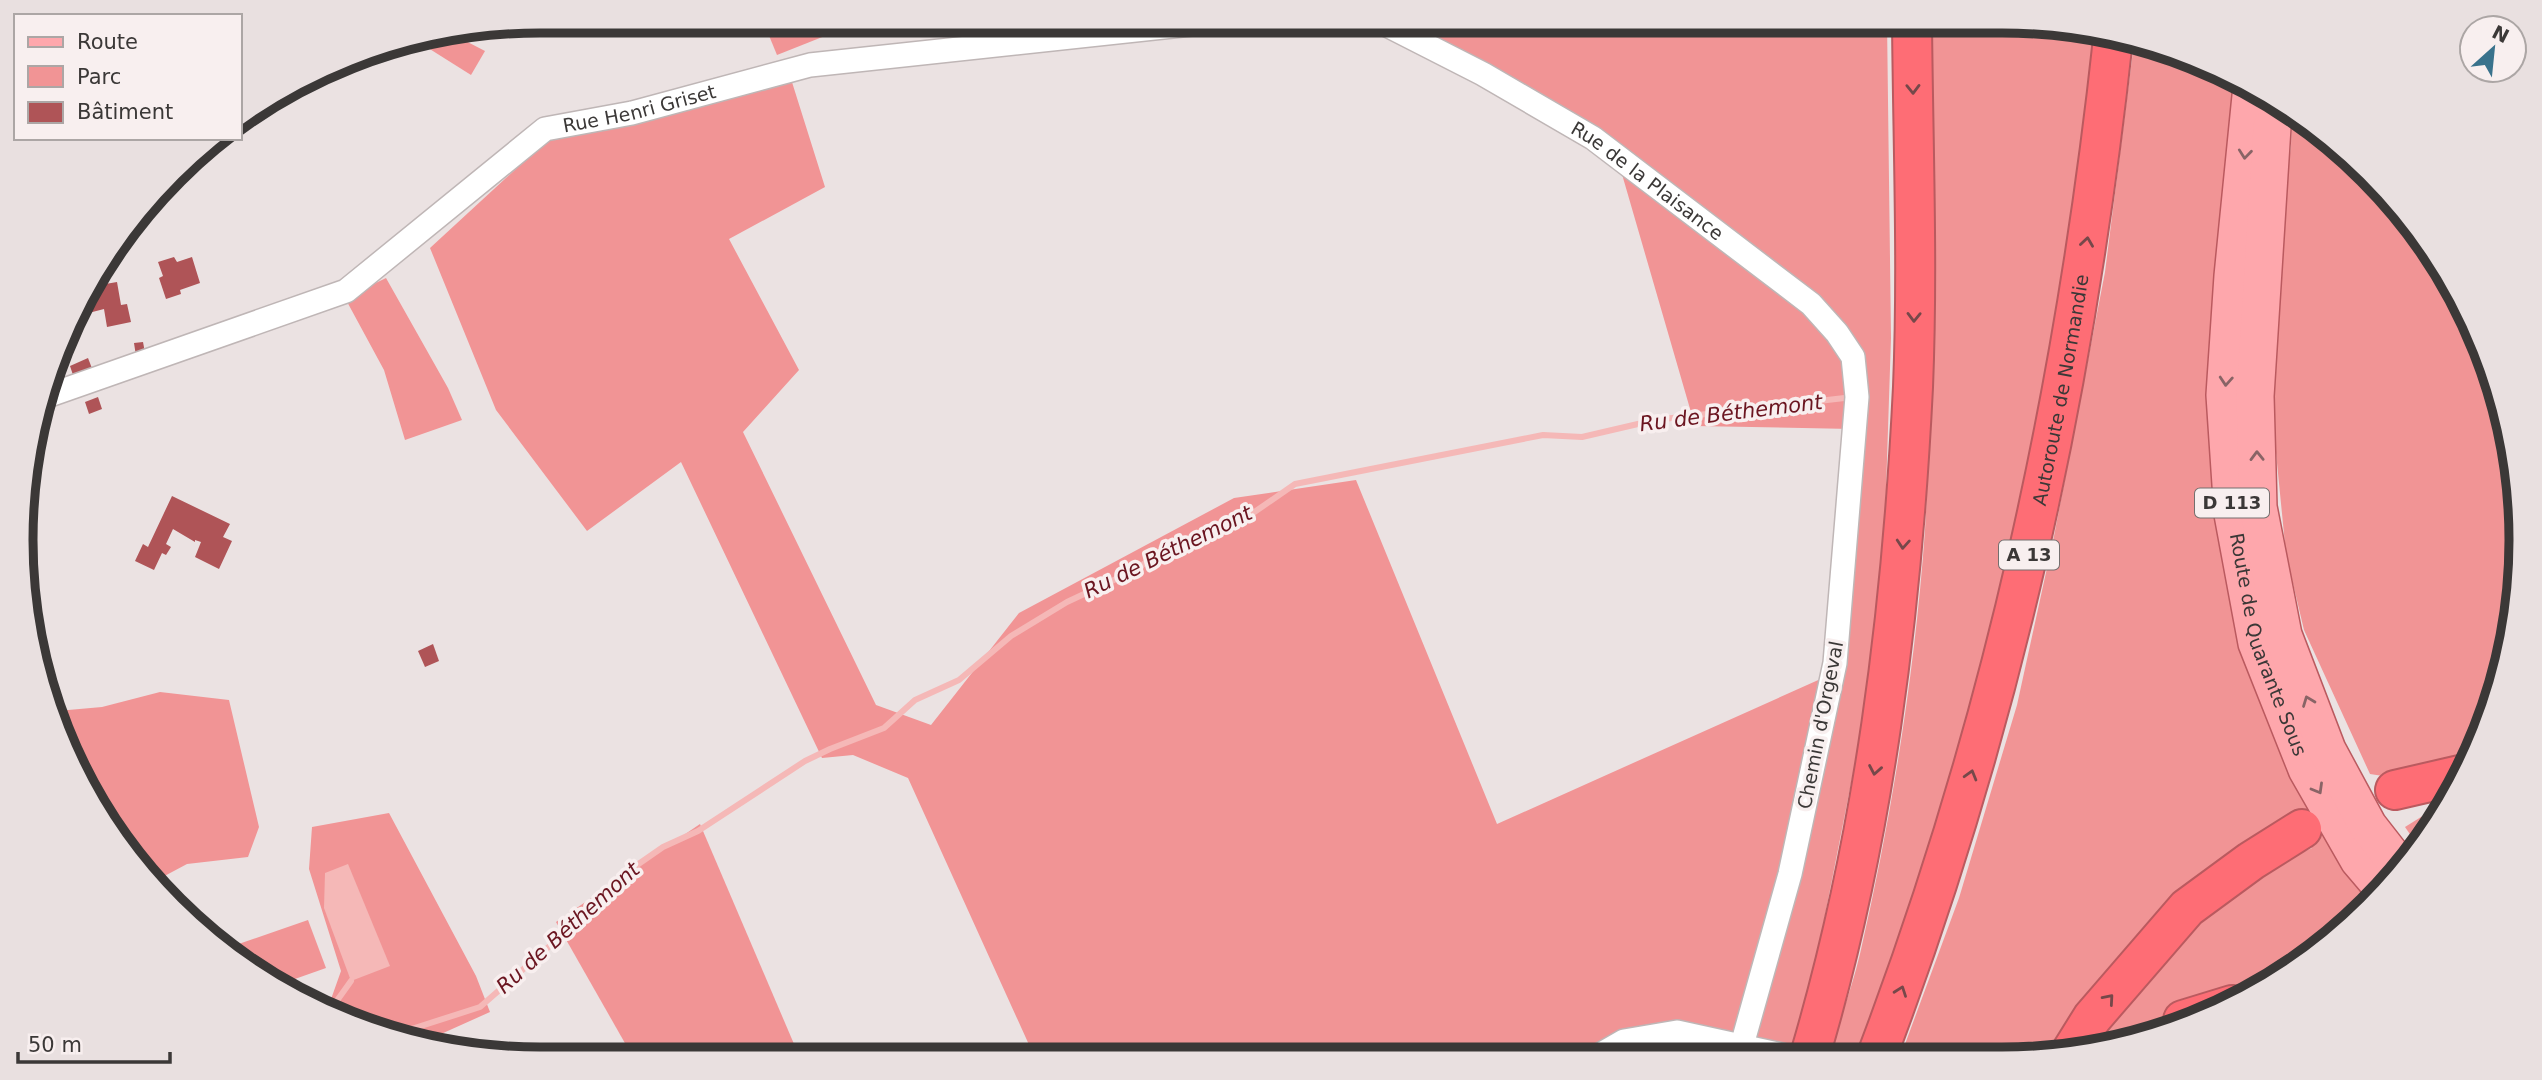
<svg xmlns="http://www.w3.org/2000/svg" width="2542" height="1080" viewBox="0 0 2542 1080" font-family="'DejaVu Sans',sans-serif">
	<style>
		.green { fill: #f19495 }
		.water { fill: #f5b8b7 }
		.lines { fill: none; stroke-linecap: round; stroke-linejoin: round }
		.stream { stroke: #f5b8b7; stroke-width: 6 }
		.building { fill: #af5457 }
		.minor-casing { stroke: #bfb6b6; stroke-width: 26 }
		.primary-casing { stroke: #ba5a5f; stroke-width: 40 }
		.motorway-casing { stroke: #ba5a5f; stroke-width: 42 }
		.minor { stroke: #fff; stroke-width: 23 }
		.primary { stroke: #fea7ac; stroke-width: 37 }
		.motorway { stroke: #fe6d75; stroke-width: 38 }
		.oneway { stroke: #76484a }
		.oneway2 { stroke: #896466 }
		.labels { text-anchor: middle; stroke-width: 7; stroke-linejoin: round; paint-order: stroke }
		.shield { fill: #f8efef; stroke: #746f6e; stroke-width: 2 }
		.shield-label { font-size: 18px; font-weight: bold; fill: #3b3837 }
		.street-label { font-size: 19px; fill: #3b3837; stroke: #f8efef }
		.water-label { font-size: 21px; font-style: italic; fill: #6b1520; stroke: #f8efef }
		.rim { fill: none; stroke: #3b3837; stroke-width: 9 }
	</style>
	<rect width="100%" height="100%" fill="#ebe2e2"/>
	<g class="green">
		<polygon points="763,21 838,21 840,30 777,55"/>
		<polygon points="1358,21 1887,21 1891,338 1882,611 1858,748 1815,966 1789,1055 1035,1058 908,778 853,755 822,758 681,462 587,531 496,410 430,248 569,120 791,79 825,187 729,239 799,370 743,432 876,705 931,725 1019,613 1234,498 1356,480 1497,824 1825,677 1852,429 1695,426 1617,157"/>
		<path d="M1929,21H2002L2098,37L2053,396L1976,711L1863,1055H1829C1839,1022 1852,988 1860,954C1892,815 1915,672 1925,530C1935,361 1930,190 1929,21Z"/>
		<polygon points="454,35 485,51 471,75 417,41"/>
		<polygon points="2134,43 2169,49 2237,80 2212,372 2224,568 2244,644 2274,734 2328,839 2372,898 2344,930 2265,983 2189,1006 2125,1038 2090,1049 2118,1011 2201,914 2261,872 2312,848 2297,823 2244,856 2193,896 2103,990 2058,1055 1901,1055 1959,898 2017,705 2054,536 2105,272"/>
		<polygon points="2292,113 2344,150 2414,224 2468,311 2503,406 2520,506 2517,608 2493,707 2465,765 2396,778 2370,774 2304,630 2286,554 2270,392 2273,297 2291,145"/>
		<polygon points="386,278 448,388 462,420 405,440 384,370 345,298"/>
		<polygon points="160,692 229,700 259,827 248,857 187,864 157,880 90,799 57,711 102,707"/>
		<polygon points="2445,804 2433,829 2418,846 2405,827 2437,807"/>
		<polygon points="389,813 476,976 490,1012 441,1034 445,1043 373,1031 316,1006 330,1002 341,971 309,869 312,827"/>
		<polygon points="700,824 800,1058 634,1059 556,922"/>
		<polygon points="308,920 326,968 275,986 224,949"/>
	</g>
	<polygon class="water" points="348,864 390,966 351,981 324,908 325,873"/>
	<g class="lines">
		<g class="stream">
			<polyline points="321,1008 336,1002 351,981"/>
			<polyline points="393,1035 480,1007 599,903 614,881 663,847 698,831 805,761 830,749 884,728 915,700 959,680 1011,636 1067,602 1133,571 1162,552 1240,522 1295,484 1543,435 1582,437 1655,420 1853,397"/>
		</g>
	</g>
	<g class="building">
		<polygon points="174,257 177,262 192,257 200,283 180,290 181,294 166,299 159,278 163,276 158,262"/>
		<polygon points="117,282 121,305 127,304 131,322 107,327 104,309 77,316 88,287"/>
		<polygon points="143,342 145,353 136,356 134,343"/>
		<polygon points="88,358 93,371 73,375 70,366"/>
		<polygon points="98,397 102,409 89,414 85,402"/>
		<polygon points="172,496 230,524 223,537 232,541 219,569 195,557 201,542 195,540 195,542 173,529 166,544 171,547 166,555 162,553 154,570 135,561 143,544 148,547"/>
		<polygon points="433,644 439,661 425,667 418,651"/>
	</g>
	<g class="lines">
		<defs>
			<g id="minor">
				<path id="s1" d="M1379,21L1483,74L1593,138L1811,304L1837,333L1853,357L1857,397L1835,663L1790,874L1742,1045"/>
				<path id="s2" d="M47,396L346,291L545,129L632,113L810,65L1219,21"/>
				<polyline points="1598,1056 1624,1041 1677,1032 1782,1055"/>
			</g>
			<g id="primary">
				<path id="s3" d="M2252,86L2233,276L2225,395L2233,514L2257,643L2307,769L2359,860L2382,887"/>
				<polyline points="2272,127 2255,396 2258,507 2283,635 2327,750 2368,826 2400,867"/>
			</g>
			<g id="motorway">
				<polyline points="2395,790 2460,775"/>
				<polyline points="2183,1020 2232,1005"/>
				<path d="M1810,1055C1874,838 1902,612 1913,387C1918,265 1913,143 1912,21"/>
				<path id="s4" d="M1877,1055C2002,725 2075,390 2113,39"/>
				<polyline points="2069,1055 2092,1018 2187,908 2251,861 2302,829"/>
			</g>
		</defs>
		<use href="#minor" class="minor-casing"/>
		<use href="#primary" class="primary-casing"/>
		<use href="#motorway" class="motorway-casing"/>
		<use href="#minor" class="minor"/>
		<use href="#primary" class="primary"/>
		<use href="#motorway" class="motorway"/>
	</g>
	<defs><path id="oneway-chevron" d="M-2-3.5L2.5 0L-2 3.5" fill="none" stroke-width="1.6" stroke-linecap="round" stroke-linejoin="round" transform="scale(1.75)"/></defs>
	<g class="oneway">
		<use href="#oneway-chevron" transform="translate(1913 89) rotate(89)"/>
		<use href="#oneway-chevron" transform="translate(2087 242) rotate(-82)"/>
		<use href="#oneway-chevron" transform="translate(1914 317) rotate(91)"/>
		<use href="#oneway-chevron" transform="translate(1903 544) rotate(94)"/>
		<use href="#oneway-chevron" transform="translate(1875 770) rotate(100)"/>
		<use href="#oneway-chevron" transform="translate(1971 775) rotate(-74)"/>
		<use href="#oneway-chevron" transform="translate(1901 991) rotate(-70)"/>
		<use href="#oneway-chevron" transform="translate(2109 999) rotate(-49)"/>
	</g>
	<g class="oneway2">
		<use href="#oneway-chevron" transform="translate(2245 154) rotate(96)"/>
		<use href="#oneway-chevron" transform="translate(2226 381) rotate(94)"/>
		<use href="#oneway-chevron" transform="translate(2257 456) rotate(-91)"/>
		<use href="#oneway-chevron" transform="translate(2308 701) rotate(-111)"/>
		<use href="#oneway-chevron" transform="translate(2318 789) rotate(60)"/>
	</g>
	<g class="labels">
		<g class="shield">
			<rect x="2195" y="488.5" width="74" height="29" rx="5"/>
			<rect x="1999" y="540.5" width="60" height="29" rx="5"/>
		</g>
		<g class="shield-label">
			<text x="2232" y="509">D 113</text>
			<text x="2029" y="561">A 13</text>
		</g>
		<g class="street-label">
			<text dy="7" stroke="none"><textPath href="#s2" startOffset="670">Rue Henri Griset</textPath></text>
			<text dy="7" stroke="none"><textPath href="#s1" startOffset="313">Rue de la Plaisance</textPath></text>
			<text dy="7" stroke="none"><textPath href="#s4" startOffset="691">Autoroute de Normandie</textPath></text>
			<text dy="7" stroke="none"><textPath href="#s3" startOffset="565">Route de Quarante Sous</textPath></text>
			<text transform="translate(1820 725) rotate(-79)" y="7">Chemin d'Orgeval</text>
		</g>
		<g class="water-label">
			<text transform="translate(1731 413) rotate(-7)" y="7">Ru de Béthemont</text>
			<text transform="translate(1168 552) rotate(-26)" y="7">Ru de Béthemont</text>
			<text transform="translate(568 928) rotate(-42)" y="7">Ru de Béthemont</text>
		</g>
	</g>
	<path d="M0 0H2542V1080H0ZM540 33H2002A507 507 0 0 1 2509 540V540A507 507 0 0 1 2002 1047H540A507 507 0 0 1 33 540V540A507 507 0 0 1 540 33Z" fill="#e9e0e0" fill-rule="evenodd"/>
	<path class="rim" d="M540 33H2002A507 507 0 0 1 2509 540V540A507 507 0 0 1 2002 1047H540A507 507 0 0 1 33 540V540A507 507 0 0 1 540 33Z"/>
	<rect x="14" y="14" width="228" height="126" fill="#f8efef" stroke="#aca6a5" stroke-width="2"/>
	<rect x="28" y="37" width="35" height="10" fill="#fea7ac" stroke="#aca6a5" stroke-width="2"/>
	<text x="77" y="49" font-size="21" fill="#3b3837">Route</text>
	<rect x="28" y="66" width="35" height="21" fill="#f19495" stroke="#aca6a5" stroke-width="2"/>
	<text x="77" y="84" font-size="21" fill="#3b3837">Parc</text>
	<rect x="28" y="102" width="35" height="21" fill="#af5457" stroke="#aca6a5" stroke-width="2"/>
	<text x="77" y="119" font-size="21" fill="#3b3837">Bâtiment</text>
	<g transform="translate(2493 49) rotate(27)"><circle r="33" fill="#f8efef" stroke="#aca6a5" stroke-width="2"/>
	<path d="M0-5L12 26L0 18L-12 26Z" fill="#39728c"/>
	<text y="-10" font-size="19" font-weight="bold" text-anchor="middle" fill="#3b3837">N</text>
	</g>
	<path d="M18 1052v10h152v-10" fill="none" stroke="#3b3837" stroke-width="3.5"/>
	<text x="28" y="1052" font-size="21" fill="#3b3837" stroke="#f8efef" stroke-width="5" paint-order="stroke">50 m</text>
</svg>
